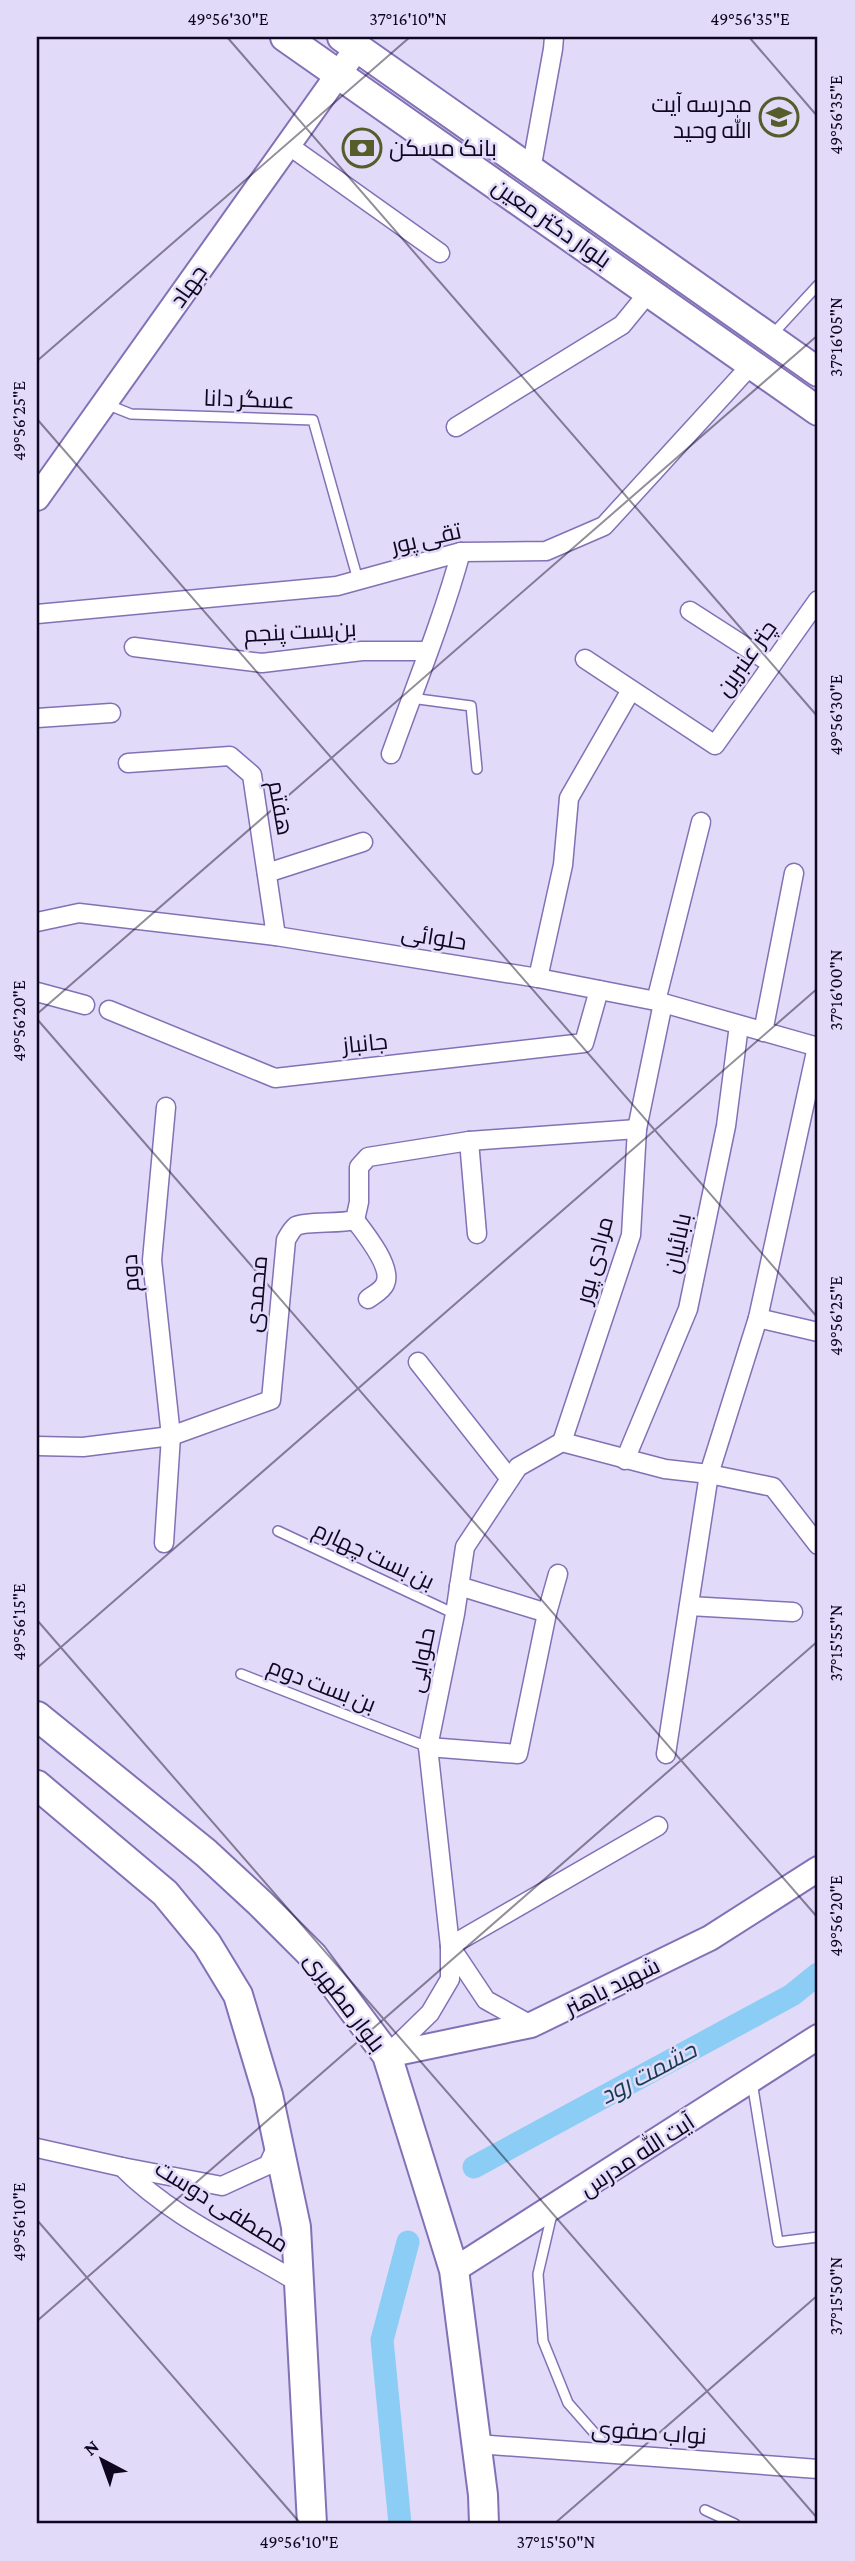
<svg xmlns="http://www.w3.org/2000/svg" width="855" height="2561" viewBox="0 0 855 2561" font-family="'Crimson Pro',Cairo,serif">
	<style>
		.lines { fill: none; stroke-linecap: round; stroke-linejoin: round }
		.canal { stroke: #8bcdf4; stroke-width: 23 }
		.lane-casing { stroke: #8371b5; stroke-width: 12 }
		.street-casing { stroke: #8371b5; stroke-width: 21 }
		.secondary-casing { stroke: #8371b5; stroke-width: 28 }
		.primary-casing { stroke: #8371b5; stroke-width: 32 }
		.lane { stroke: #fff; stroke-width: 9 }
		.street { stroke: #fff; stroke-width: 18 }
		.secondary { stroke: #fff; stroke-width: 24 }
		.primary { stroke: #fff; stroke-width: 28 }
		.ticks { fill: none; stroke: #0f0720; stroke-width: 2; stroke-opacity: 0.45 }
		.labels { text-anchor: middle; stroke-width: 5; stroke-linejoin: round; paint-order: stroke }
		.poi-label { font-size: 23px; fill: #0f0720; stroke: #e1daf8; text-anchor: end }
		.street-label { font-size: 23px; fill: #0f0720; stroke: #e1daf8 }
		.water-label { font-size: 24px; font-style: italic; fill: #163c50; stroke: #e1daf8 }
		.neatline { fill: none; stroke: #0f0720; stroke-width: 2.5 }
		.ticks-label { font-size: 18px; text-anchor: middle; fill: #0f0720 }
	</style>
	<rect width="100%" height="100%" fill="#e1daf8"/>
	<g class="lines">
		<g class="canal">
			<polyline points="474,2167 792,1995 818,1974"/>
			<polyline points="400,2524 382,2340 408,2242"/>
		</g>
		<defs>
			<g id="lane">
				<polyline points="771,336 818,285"/>
				<polyline points="106,404 131,414 313,420 358,580"/>
				<polyline points="411,698 471,706 477,769"/>
				<polyline points="278,1531 455,1614"/>
				<polyline points="241,1674 428,1747"/>
				<polyline points="752,2082 778,2242 818,2237"/>
				<polyline points="552,2214 538,2274 543,2341 568,2403 612,2453"/>
				<polyline points="705,2510 735,2524"/>
			</g>
			<g id="street">
				<polyline points="288,145 440,253"/>
				<polyline points="531,170 553,49 554,37"/>
				<polyline points="456,427 622,325 649,292"/>
				<polyline points="690,611 772,664"/>
				<polyline points="37,614 337,586 461,552 546,551 604,526 752,364"/>
				<polyline points="134,647 262,663 362,651 427,651"/>
				<polyline points="585,659 715,745 818,600"/>
				<polyline points="37,718 111,713"/>
				<path d="M391,754C415,687 442,621 461,552"/>
				<polyline points="128,763 230,756 252,775 276,936"/>
				<polyline points="267,873 363,842"/>
				<polyline points="37,922 79,913 276,936 538,978 656,1001 818,1047"/>
				<polyline points="538,978 563,865 569,798 631,690"/>
				<polyline points="37,992 85,1005"/>
				<polyline points="656,1001 701,822"/>
				<polyline points="109,1010 275,1078 584,1043 599,990"/>
				<polyline points="763,1032 794,873"/>
				<polyline points="469,1141 477,1234"/>
				<path d="M355,1220C365,1233 393,1268 385,1284C382,1291 373,1295 368,1299"/>
				<polyline points="758,1318 818,1332"/>
				<polyline points="418,1362 510,1479"/>
				<polyline points="562,1442 631,1235 637,1129 663,1003"/>
				<path d="M37,1446L83,1447L171,1436L271,1400L286,1240C289,1235 291,1230 296,1226C307,1221 339,1224 355,1220L359,1202V1167L368,1157L469,1141L637,1129"/>
				<polyline points="625,1460 688,1309 726,1126 739,1025"/>
				<polyline points="164,1543 171,1436 152,1260 166,1107"/>
				<polyline points="689,1606 793,1612"/>
				<polyline points="547,1613 558,1574"/>
				<polyline points="428,1747 518,1754 547,1613 459,1586"/>
				<polyline points="666,1754 709,1474 758,1318 817,1047"/>
				<polyline points="450,1946 658,1826"/>
				<polyline points="450,1946 486,2000 531,2025"/>
				<polyline points="387,2055 430,2013 450,1979 450,1946 428,1747 455,1614 465,1547 518,1467 562,1442 665,1469 709,1474 773,1487 818,1545"/>
				<polyline points="37,2148 122,2167 222,2186 268,2165 278,2144"/>
				<path d="M122,2167C171,2217 240,2247 299,2283"/>
				<polyline points="477,2444 818,2469"/>
			</g>
			<g id="secondary">
				<polyline points="37,498 357,48"/>
				<polyline points="387,2055 531,2025 710,1938 818,1869"/>
				<polyline points="454,2270 818,2037"/>
			</g>
			<g id="primary">
				<polyline points="285,37 818,411"/>
				<polyline points="342,37 818,372"/>
				<polyline points="37,1716 206,1853 260,1903 313,1956 387,2055 454,2270 483,2495 484,2524"/>
				<polyline points="37,1785 165,1893 207,1944 238,1995 268,2095 296,2227 312,2524"/>
			</g>
		</defs>
		<use href="#lane" class="lane-casing"/>
		<use href="#street" class="street-casing"/>
		<use href="#secondary" class="secondary-casing"/>
		<use href="#primary" class="primary-casing"/>
		<use href="#lane" class="lane"/>
		<use href="#street" class="street"/>
		<use href="#secondary" class="secondary"/>
		<use href="#primary" class="primary"/>
	</g>
	<path class="ticks" d="M227,37L818,717M749,37L818,117M37,361L410,37M37,419L818,1318M37,1014L818,335M37,1019L818,1918M37,1620L818,2519M37,1668L818,988M37,2220L301,2524M37,2321L818,1641M554,2524L818,2295"/>
	<defs>
		<symbol id="school-ring" viewBox="-11 -11 22 22"><circle r="9.5" fill="#e1daf8" stroke="#565d2b" stroke-width="1.5"/><path d="M0-5L7-2L0 1L-7-2ZM-4 1L0 2.5L4 1V4Q0 6-4 4Z" fill="#565d2b"/></symbol>
		<symbol id="bank-ring" viewBox="-11 -11 22 22"><circle r="9.5" fill="#e1daf8" stroke="#565d2b" stroke-width="1.5"/><path d="M-6-4H6V4H-6ZM0-2.3a2.3 2.3 0 1 0 0 4.6a2.3 2.3 0 1 0 0-4.6Z" fill="#565d2b"/></symbol>
	</defs>
	<g fill-rule="evenodd">
		<use href="#school-ring" x="757" y="95" width="44" height="44"/>
		<use href="#bank-ring" x="340" y="126" width="44" height="44"/>
	</g>
	<g class="labels">
		<g class="poi-label">
			<text x="752" y="112">مدرسه آیت<tspan x="752" dy="26">الله وحید</tspan></text>
			<text x="389" y="156" text-anchor="start">بانک مسکن</text>
		</g>
		<g class="street-label">
			<text transform="translate(552 223) rotate(35)" y="8">بلوار دکتر معین</text>
			<text transform="translate(188 286) rotate(-55)" y="8">جهاد</text>
			<text transform="translate(249 399) rotate(2)" y="8">عسگر دانا</text>
			<text transform="translate(426 538) rotate(-13)" y="8">تقی پور</text>
			<text transform="translate(300 631) rotate(-3)" y="8">بن‌بست پنجم</text>
			<text transform="translate(746 658) rotate(-55)" y="8">چتر عنبرین</text>
			<text transform="translate(281 808) rotate(80)" y="8">هفتم</text>
			<text transform="translate(434 937) rotate(9)" y="8">حلوائی</text>
			<text transform="translate(365 1043) rotate(-6)" y="8">جانباز</text>
			<text transform="translate(677 1243) rotate(-78)" y="8">بابائیان</text>
			<text transform="translate(594 1260) rotate(-75)" y="8">مرادی پور</text>
			<text transform="translate(130 1273) rotate(-93)" y="8">دوم</text>
			<text transform="translate(256 1294) rotate(-85)" y="8">محمدی</text>
			<text transform="translate(374 1555) rotate(25)" y="8">بن بست چهارم</text>
			<text transform="translate(421 1660) rotate(-79)" y="8">حلوایی</text>
			<text transform="translate(322 1685) rotate(21)" y="8">بن بست دوم</text>
			<text transform="translate(612 1986) rotate(-26)" y="8">شهید باهنر</text>
			<text transform="translate(345 2002) rotate(53)" y="8">بلوار مطهری</text>
			<text transform="translate(637 2155) rotate(-33)" y="8">آیت الله مدرس</text>
			<text transform="translate(222 2206) rotate(32)" y="8">مصطفی دوست</text>
			<text transform="translate(649 2432) rotate(4)" y="8">نواب صفوی</text>
		</g>
		<g class="water-label">
			<text transform="translate(648 2073) rotate(-28)" y="8">حشمت رود</text>
		</g>
	</g>
	<rect width="855" height="2561" fill="none" stroke="#e1daf8" stroke-width="77"/>
	<g transform="translate(102 2460) rotate(319)" stroke="#e1daf8" stroke-width="5" paint-order="stroke">
	<path d="M0-5L12 26L0 18L-12 26Z" fill="#0f0720"/>
	<text y="-10" font-size="19" font-weight="bold" text-anchor="middle" fill="#0f0720">N</text>
	</g>
	<rect x="38" y="38" width="778" height="2484" class="neatline"/>
	<g class="ticks-label">
		<text x="228" y="25">49°56'30"E</text>
		<text x="408" y="25">37°16'10"N</text>
		<text x="750" y="25">49°56'35"E</text>
		<text transform="translate(836 115) rotate(-90)" y="6">49°56'35"E</text>
		<text transform="translate(836 337) rotate(-90)" y="6">37°16'05"N</text>
		<text transform="translate(19 421) rotate(-90)" y="6">49°56'25"E</text>
		<text transform="translate(836 715) rotate(-90)" y="6">49°56'30"E</text>
		<text transform="translate(836 990) rotate(-90)" y="6">37°16'00"N</text>
		<text transform="translate(19 1021) rotate(-90)" y="6">49°56'20"E</text>
		<text transform="translate(836 1316) rotate(-90)" y="6">49°56'25"E</text>
		<text transform="translate(19 1622) rotate(-90)" y="6">49°56'15"E</text>
		<text transform="translate(836 1643) rotate(-90)" y="6">37°15'55"N</text>
		<text transform="translate(836 1916) rotate(-90)" y="6">49°56'20"E</text>
		<text transform="translate(19 2222) rotate(-90)" y="6">49°56'10"E</text>
		<text transform="translate(836 2296) rotate(-90)" y="6">37°15'50"N</text>
		<text x="299" y="2548">49°56'10"E</text>
		<text x="556" y="2548">37°15'50"N</text>
	</g>
</svg>
